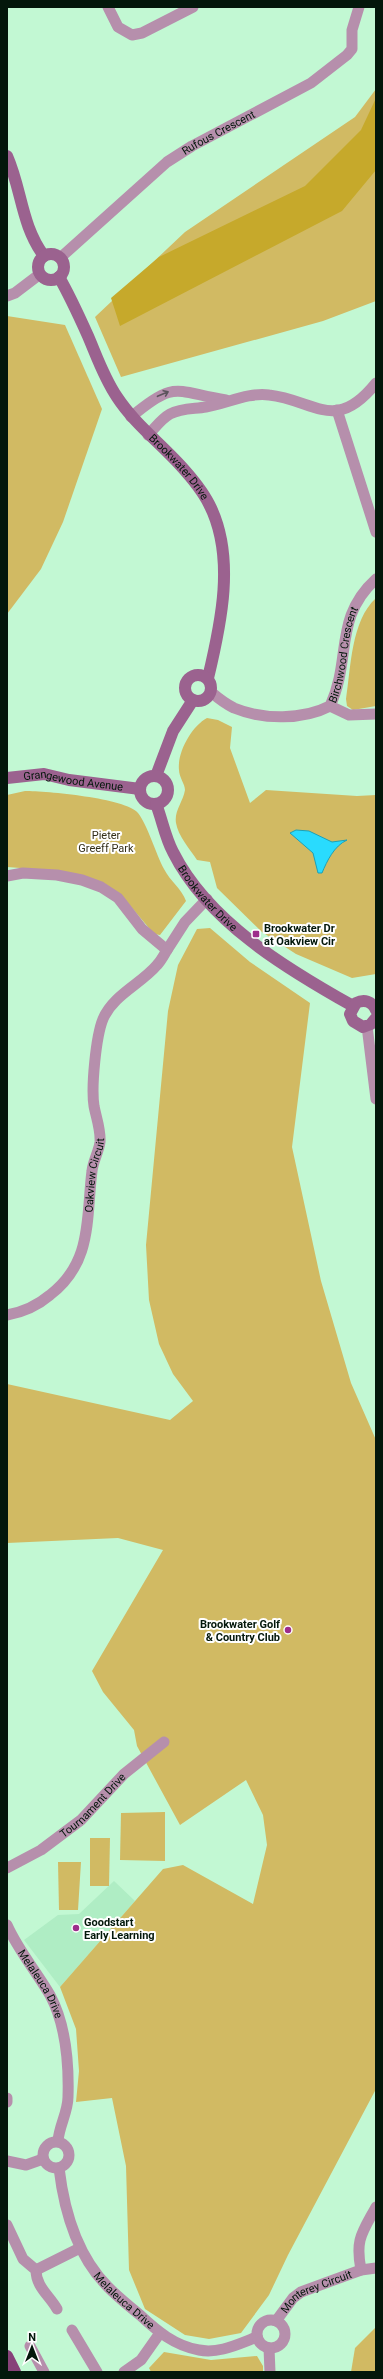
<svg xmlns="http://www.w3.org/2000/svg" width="383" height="2379" viewBox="0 0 383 2379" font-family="Roboto,sans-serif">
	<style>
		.built { fill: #afedc4 }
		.green { fill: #d1ba63 }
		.forest { fill: #c6a92b }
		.water { fill: #29dbfe; stroke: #1ea0b5 }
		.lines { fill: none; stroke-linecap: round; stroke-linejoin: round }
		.street { stroke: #b68fac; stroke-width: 11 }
		.secondary { stroke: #9b628f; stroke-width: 12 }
		.primary { stroke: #874279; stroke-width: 12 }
		.oneway { stroke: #5c535c }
		.poi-dot { fill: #9d2d8b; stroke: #fff; stroke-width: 1.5 }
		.labels { text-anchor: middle; stroke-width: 4; stroke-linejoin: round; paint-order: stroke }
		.street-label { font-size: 11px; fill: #03170b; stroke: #fff }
		.park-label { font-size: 11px; fill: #332e19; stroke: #fff }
		.poi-label { font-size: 11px; font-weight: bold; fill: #03170b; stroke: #fff; text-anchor: start }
	</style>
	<rect width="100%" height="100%" fill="#c2f8d3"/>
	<polygon class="built" points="114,1881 135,1901 60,1987 24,1940 58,1915 79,1914"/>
	<g class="green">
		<polygon points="376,89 376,301 323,321 121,377 95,317 185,232 355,117"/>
		<polygon points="7,316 65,325 102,409 63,522 41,569 7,614"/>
		<path d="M376,598V706L353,710L347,706L346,699C351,667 351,621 376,598Z"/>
		<path d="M207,718L218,720L232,727L230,748L250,803L266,790L357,796L376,795V974L352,978L296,954L262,932L217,888L210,862L197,860C190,849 178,836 176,823C174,811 183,802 185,790C185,784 179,777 179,770C177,752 192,726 207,718Z"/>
		<path d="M25,791C46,791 126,798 138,813C147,824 156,854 164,869C170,881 182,889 186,901L160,935L154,934L122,896L47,870L7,867V795Z"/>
		<polygon points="210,928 250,962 310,1003 292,1147 321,1281 351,1383 376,1440 376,2089 288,2255 269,2295 241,2333 209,2339 185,2335 145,2309 129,2270 126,2166 112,2098 76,2102 79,2071 76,2029 60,1987 163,1869 183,1865 253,1904 267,1845 263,1815 246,1780 180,1825 137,1746 134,1730 103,1692 92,1671 163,1550 118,1538 7,1543 7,1384 170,1420 193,1401 173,1374 159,1344 149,1300 146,1245 168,1011 178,965 197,929"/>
		<polygon points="165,1812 165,1861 120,1860 121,1813"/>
		<polygon points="90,1838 110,1838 109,1886 90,1886"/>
		<polygon points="58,1862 81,1862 78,1910 59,1910"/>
		<polygon points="376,2327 376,2372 351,2372 355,2348"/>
		<polygon points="164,2352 211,2360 257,2356 263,2366 263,2372 151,2372 149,2368"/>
	</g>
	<polygon class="forest" points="376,98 376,170 342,211 120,326 111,298 159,257 305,186 361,130"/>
	<path class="water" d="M296,830L309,831L332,842L347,840C334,846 327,861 322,873H318L313,853L290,833Z"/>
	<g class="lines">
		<g class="street">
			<polyline points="108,7 118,27 132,35 142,33 193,7"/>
			<path id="s1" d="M60,258L167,162L192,146L311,83L347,55L352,49V30L359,7"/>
			<polyline points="7,296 15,293 40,274"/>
			<polyline points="337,410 376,532"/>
			<path d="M131,417C176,379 175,392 226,400"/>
			<path d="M148,435C155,428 161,419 170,414C181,408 194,409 206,407C226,404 248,392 269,395C315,400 335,434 376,383"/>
			<path id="s2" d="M211,692C218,698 226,704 234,708C263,720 303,720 330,706C352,659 333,618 376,579"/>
			<polyline points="330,706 349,715 376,714"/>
			<polyline points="7,876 23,873 57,875 82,880 101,887 118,898 142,929 167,950 185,922 207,899"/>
			<polyline points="367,1026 376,1099"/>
			<path id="s3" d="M7,1315C24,1312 37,1306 50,1295C93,1262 86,1218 92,1171C93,1161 99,1151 100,1142C101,1130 96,1117 94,1106C91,1087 96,1036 103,1019C113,995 141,984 157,965C161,961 164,955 167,950"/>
			<path id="s4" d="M7,1868L41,1850L81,1820L124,1774L164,1742"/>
			<path id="s5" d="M7,1925C18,1950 36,1971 50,1995C66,2025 69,2064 68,2097C68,2112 59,2126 58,2141"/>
			<polyline points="7,2098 7,2102"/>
			<circle cx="56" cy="2155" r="13"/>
			<polyline points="7,2161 26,2165 43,2159"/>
			<path id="s6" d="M59,2168C64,2210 77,2256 108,2287C118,2297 129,2306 140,2315C157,2331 175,2346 199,2350C219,2354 238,2344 257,2337"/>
			<path d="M7,2225L23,2259L36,2270C36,2287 49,2295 57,2309"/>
			<polyline points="36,2270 80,2248"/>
			<path d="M361,2270C355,2239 362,2233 376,2207"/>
			<circle cx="271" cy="2334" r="14"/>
			<path id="s7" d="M276,2321L293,2298L301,2292L361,2270L376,2268"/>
			<polyline points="72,2330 97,2372"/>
			<polyline points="30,2346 44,2372"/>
			<polyline points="269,2348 270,2372"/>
			<polyline points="124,2372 141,2360 160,2333"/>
		</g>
		<g class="secondary">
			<path d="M7,156C22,190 21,225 44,256"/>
			<circle cx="51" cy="267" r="13"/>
			<path id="s8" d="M59,277C70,296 79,316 88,336C97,357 104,378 117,397C134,423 159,442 180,465C191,477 202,490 209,504C236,556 221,624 208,678"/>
			<circle cx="198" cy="688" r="13"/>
			<polyline points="156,776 173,731 193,700"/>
			<circle cx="154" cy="790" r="14"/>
			<path id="s9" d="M7,778L44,774L69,780L140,789"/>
			<path id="s10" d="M156,804C162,819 165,837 173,852C208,922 287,969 353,1006"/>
			<path d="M376,1010C372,1001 364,999 356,1003L350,1014L353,1021L363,1027L371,1024L376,1018"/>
		</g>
		<polyline class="primary" points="7,2356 15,2372"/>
	</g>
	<defs><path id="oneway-shaft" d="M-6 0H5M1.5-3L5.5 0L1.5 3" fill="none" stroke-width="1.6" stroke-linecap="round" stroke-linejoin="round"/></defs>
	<use class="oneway" href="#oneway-shaft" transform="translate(163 394) rotate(-23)"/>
	<g class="poi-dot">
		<rect x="252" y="930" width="8" height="8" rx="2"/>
		<circle cx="288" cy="1630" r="4"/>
		<circle cx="76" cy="1928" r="4"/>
	</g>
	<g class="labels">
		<g class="street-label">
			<text dy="4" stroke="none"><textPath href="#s1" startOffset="203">Rufous Crescent</textPath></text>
			<text dy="4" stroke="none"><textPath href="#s8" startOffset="227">Brookwater Drive</textPath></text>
			<text dy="4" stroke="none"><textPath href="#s2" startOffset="180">Birchwood Crescent</textPath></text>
			<text dy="4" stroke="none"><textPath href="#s9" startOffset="67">Grangewood Avenue</textPath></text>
			<text dy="4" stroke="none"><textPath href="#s10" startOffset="109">Brookwater Drive</textPath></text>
			<text dy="4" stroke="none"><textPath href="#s3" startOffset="180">Oakview Circuit</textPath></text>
			<text dy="4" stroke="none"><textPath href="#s4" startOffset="107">Tournament Drive</textPath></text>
			<text dy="4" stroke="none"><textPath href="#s5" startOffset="68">Melaleuca Drive</textPath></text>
			<text dy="4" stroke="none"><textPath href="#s7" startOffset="52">Monterey Circuit</textPath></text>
			<text dy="4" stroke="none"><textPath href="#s6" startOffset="152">Melaleuca Drive</textPath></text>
		</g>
		<g class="park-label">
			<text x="106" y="839">Pieter<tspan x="106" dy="13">Greeff Park</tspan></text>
		</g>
		<g class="poi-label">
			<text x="264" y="932">Brookwater Dr<tspan x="264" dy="13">at Oakview Cir</tspan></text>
			<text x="280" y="1628" text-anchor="end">Brookwater Golf<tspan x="280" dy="13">&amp; Country Club</tspan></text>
			<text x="84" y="1926">Goodstart<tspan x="84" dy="13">Early Learning</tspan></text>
		</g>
	</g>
	<rect width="383" height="2379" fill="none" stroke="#03170b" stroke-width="16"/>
	<g transform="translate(32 2347)" stroke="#ffffff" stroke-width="3" paint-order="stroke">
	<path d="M0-3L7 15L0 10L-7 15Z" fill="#03170b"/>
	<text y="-6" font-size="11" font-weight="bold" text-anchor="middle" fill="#03170b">N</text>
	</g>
</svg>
